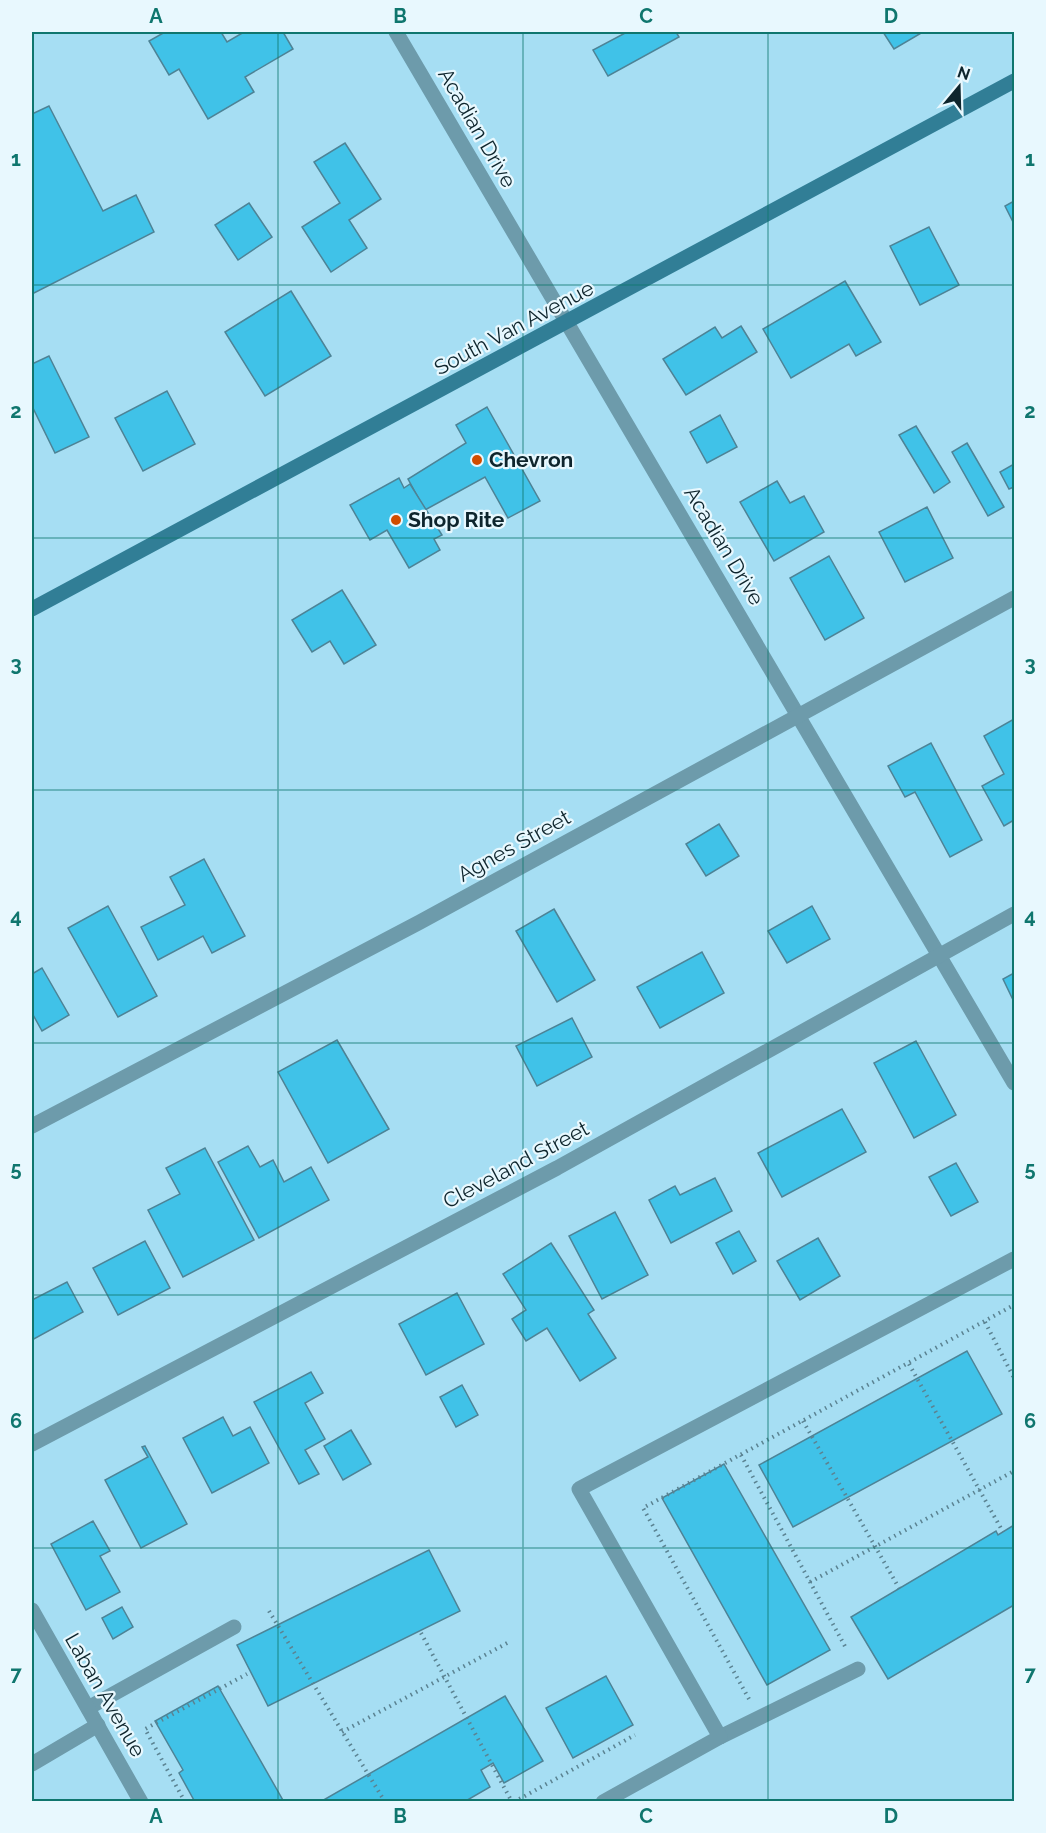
<svg xmlns="http://www.w3.org/2000/svg" width="1046" height="1833" viewBox="0 0 1046 1833" font-family="Raleway,sans-serif">
	<style>
		.building { fill: #40c2e8; stroke: #4d8396; stroke-width: 1.5 }
		.lines { fill: none; stroke-linecap: round; stroke-linejoin: round }
		.path { stroke: #5b8392; stroke-width: 4; stroke-dasharray: 1.5 4.5; stroke-linecap: butt }
		.service { stroke: #6d9bab; stroke-width: 15 }
		.minor { stroke: #6d9bab; stroke-width: 15 }
		.secondary { stroke: #317e96; stroke-width: 15 }
		.grid { fill: none; stroke: #0f766e; stroke-width: 1.5; stroke-opacity: 0.55 }
		.poi-dot { fill: #d14d00; stroke: #e8f8fe; stroke-width: 2 }
		.labels { text-anchor: middle; stroke-width: 4.5; stroke-linejoin: round; paint-order: stroke }
		.street-label { font-size: 21px; fill: #0e252d; stroke: #e8f8fe }
		.poi-label { font-size: 21px; font-weight: bold; fill: #0e252d; stroke: #e8f8fe; text-anchor: start }
		.neatline { fill: none; stroke: #0f766e; stroke-width: 2 }
		.grid-label { font-size: 20px; text-anchor: middle; font-weight: bold; fill: #0f766e }
	</style>
	<rect width="100%" height="100%" fill="#a6def3"/>
	<g class="building">
		<polygon points="165,32 221,32 227,42 244,32 283,32 293,49 245,77 254,92 208,119 179,69 169,75 149,41"/>
		<polygon points="627,32 676,32 679,37 608,76 593,50"/>
		<polygon points="883,32 923,32 894,49"/>
		<polygon points="49,106 103,211 136,195 154,232 32,294 32,114"/>
		<polygon points="345,143 381,199 349,220 367,248 331,272 302,227 340,203 314,162"/>
		<polygon points="1014,201 1014,224 1005,206"/>
		<polygon points="249,203 272,237 238,260 215,225"/>
		<polygon points="929,227 959,285 920,305 890,246"/>
		<polygon points="845,281 881,342 856,356 849,344 791,378 763,329"/>
		<polygon points="291,291 331,356 265,396 225,332"/>
		<polygon points="741,326 757,352 686,395 663,359 715,327 722,338"/>
		<polygon points="49,356 89,437 55,453 32,406 32,364"/>
		<polygon points="167,391 195,444 143,471 115,418"/>
		<polygon points="487,407 540,501 508,518 485,477 425,510 408,479 466,443 456,425"/>
		<polygon points="720,415 737,447 707,463 690,432"/>
		<polygon points="916,426 950,482 934,493 899,435"/>
		<polygon points="967,443 1004,507 988,516 952,452"/>
		<polygon points="1014,464 1014,487 1009,489 1000,472"/>
		<polygon points="399,478 404,488 410,484 442,535 434,539 440,550 409,568 387,530 370,540 350,505"/>
		<polygon points="777,481 790,503 804,496 824,532 774,561 740,502"/>
		<polygon points="927,507 953,558 905,582 879,532"/>
		<polygon points="829,556 864,618 825,640 790,578"/>
		<polygon points="342,590 376,645 344,664 330,641 312,652 292,620"/>
		<polygon points="1014,719 1014,820 1004,826 982,786 1004,774 984,736"/>
		<polygon points="931,743 982,840 950,857 915,792 905,797 888,766"/>
		<polygon points="719,824 739,856 706,876 686,844"/>
		<polygon points="204,859 245,936 212,953 203,936 158,960 141,927 185,905 170,877"/>
		<polygon points="108,906 157,996 118,1017 68,928"/>
		<polygon points="812,906 830,939 787,963 768,931"/>
		<polygon points="554,909 595,980 557,1002 516,931"/>
		<polygon points="702,952 724,993 660,1028 637,987"/>
		<polygon points="42,968 69,1015 42,1031 32,1013 32,974"/>
		<polygon points="1014,973 1014,1002 1003,979"/>
		<polygon points="572,1018 592,1057 537,1086 516,1046"/>
		<polygon points="337,1040 389,1129 328,1163 278,1072"/>
		<polygon points="916,1041 956,1115 914,1138 874,1063"/>
		<polygon points="842,1109 866,1152 782,1197 758,1153"/>
		<polygon points="248,1146 260,1167 273,1160 284,1182 311,1167 329,1200 259,1238 218,1162"/>
		<polygon points="205,1148 254,1240 183,1277 148,1210 180,1194 166,1168"/>
		<polygon points="956,1163 978,1202 951,1216 929,1177"/>
		<polygon points="715,1178 732,1211 671,1243 649,1200 675,1186 680,1195"/>
		<polygon points="615,1212 648,1275 602,1299 569,1236"/>
		<polygon points="739,1231 756,1261 733,1274 716,1243"/>
		<polygon points="818,1238 840,1276 800,1300 777,1261"/>
		<polygon points="145,1241 170,1288 118,1315 93,1268"/>
		<polygon points="551,1243 594,1310 588,1314 616,1358 580,1381 547,1328 526,1341 512,1319 526,1310 503,1274"/>
		<polygon points="67,1282 83,1312 32,1340 32,1300"/>
		<polygon points="457,1293 484,1344 426,1375 399,1324"/>
		<polygon points="967,1351 1002,1414 793,1527 759,1465"/>
		<polygon points="311,1372 323,1393 305,1403 325,1439 305,1450 319,1474 299,1484 254,1402"/>
		<polygon points="462,1385 478,1415 456,1427 440,1397"/>
		<polygon points="223,1417 233,1436 250,1427 269,1463 212,1493 183,1438"/>
		<polygon points="351,1430 371,1464 343,1480 324,1446"/>
		<polygon points="145,1446 187,1524 141,1548 105,1480 148,1457 142,1447"/>
		<polygon points="724,1464 830,1650 767,1685 662,1498"/>
		<polygon points="93,1521 110,1551 100,1556 120,1592 86,1610 51,1544"/>
		<polygon points="1014,1525 1014,1605 888,1679 851,1617 996,1531 998,1535"/>
		<polygon points="429,1550 460,1611 268,1706 237,1645"/>
		<polygon points="122,1607 133,1627 113,1639 102,1618"/>
		<polygon points="606,1676 633,1725 573,1758 546,1708"/>
		<polygon points="218,1686 284,1802 195,1802 179,1773 183,1770 155,1721"/>
		<polygon points="505,1696 543,1761 504,1783 493,1763 481,1770 490,1787 464,1802 320,1802"/>
	</g>
	<g class="lines">
		<g class="path">
			<polyline points="985,1322 1014,1378"/>
			<polyline points="909,1364 1003,1532"/>
			<polyline points="803,1421 899,1588"/>
			<polyline points="741,1455 847,1650"/>
			<polyline points="810,1582 1014,1471"/>
			<polyline points="269,1611 385,1802"/>
			<polyline points="421,1633 512,1802"/>
			<polyline points="749,1699 643,1508 1014,1305"/>
			<polyline points="342,1732 511,1641"/>
			<polyline points="185,1802 145,1729 247,1674"/>
			<polyline points="514,1802 635,1735"/>
		</g>
		<g class="service">
			<polyline points="88,1708 234,1627"/>
			<polyline points="720,1737 858,1669"/>
			<polyline points="32,1764 98,1725"/>
			<polyline points="603,1802 720,1737 579,1489 1014,1259"/>
		</g>
		<g class="minor">
			<polyline points="396,32 1014,1083"/>
			<polyline points="32,1126 420,922 1014,598"/>
			<polyline points="32,1444 557,1168 1014,914"/>
			<polyline points="32,1610 141,1802"/>
		</g>
		<polyline class="secondary" points="32,609 1014,81"/>
	</g>
	<path class="grid" d="M278,32V1802M523,32V1802M768,32V1802M32,285H1014M32,538H1014M32,790H1014M32,1043H1014M32,1295H1014M32,1548H1014"/>
	<g class="poi-dot">
		<circle cx="477" cy="460" r="6"/>
		<circle cx="396" cy="520" r="6"/>
	</g>
	<g class="labels">
		<g class="street-label">
			<text transform="translate(477 128) rotate(60)" y="7">Acadian Drive</text>
			<text transform="translate(514 328) rotate(-28)" y="7">South Van Avenue</text>
			<text transform="translate(724 546) rotate(59)" y="7">Acadian Drive</text>
			<text transform="translate(514 846) rotate(-29)" y="7">Agnes Street</text>
			<text transform="translate(516 1165) rotate(-28)" y="7">Cleveland Street</text>
			<text transform="translate(105 1695) rotate(60)" y="7">Laban Avenue</text>
		</g>
		<g class="poi-label">
			<text x="489" y="467">Chevron</text>
			<text x="408" y="527">Shop Rite</text>
		</g>
	</g>
	<rect width="1046" height="1833" fill="none" stroke="#e8f8fe" stroke-width="66"/>
	<g transform="translate(959 87) rotate(19)" stroke="#e8f8fe" stroke-width="4.5" paint-order="stroke">
	<path d="M0-4.5L10 22L0 15L-10 22Z" fill="#0e252d"/>
	<text y="-9" font-size="16" font-weight="bold" text-anchor="middle" fill="#0e252d">N</text>
	</g>
	<rect x="33" y="33" width="980" height="1767" class="neatline"/>
	<g class="grid-label">
		<text x="156" y="23">A</text>
		<text x="400" y="23">B</text>
		<text x="646" y="23">C</text>
		<text x="891" y="23">D</text>
		<text x="16" y="166">1</text>
		<text x="1030" y="166">1</text>
		<text x="16" y="418">2</text>
		<text x="1030" y="418">2</text>
		<text x="16" y="671">3</text>
		<text x="1030" y="671">3</text>
		<text x="16" y="923">4</text>
		<text x="1030" y="923">4</text>
		<text x="16" y="1176">5</text>
		<text x="1030" y="1176">5</text>
		<text x="16" y="1428">6</text>
		<text x="1030" y="1428">6</text>
		<text x="16" y="1681">7</text>
		<text x="1030" y="1681">7</text>
		<text x="156" y="1823">A</text>
		<text x="400" y="1823">B</text>
		<text x="646" y="1823">C</text>
		<text x="891" y="1823">D</text>
	</g>
</svg>
